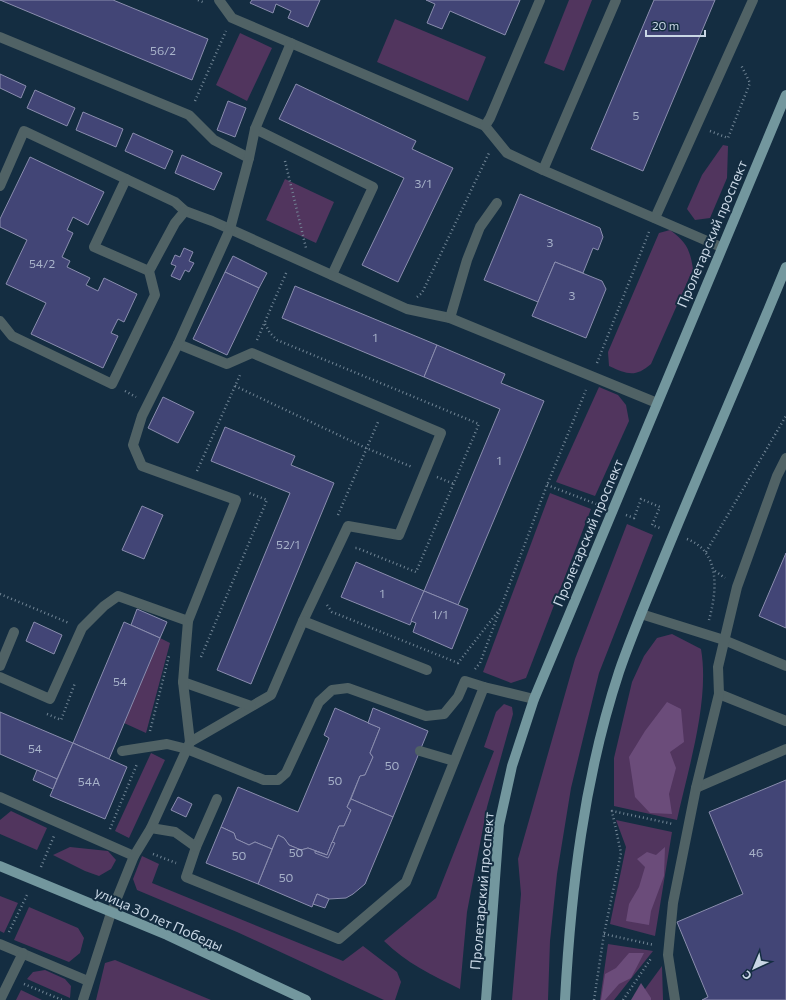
<svg xmlns="http://www.w3.org/2000/svg" width="786" height="1000" viewBox="0 0 786 1000" font-family="Commissioner,sans-serif">
	<style>
		.green { fill: #51355e }
		.forest { fill: #6b4c7a }
		.building { fill: #424576; stroke: #8a8dae }
		.lines { fill: none; stroke-linecap: round; stroke-linejoin: round }
		.path { stroke: #728696; stroke-width: 2.5; stroke-dasharray: 1 3; stroke-linecap: butt }
		.minor { stroke: #506265; stroke-width: 10 }
		.major { stroke: #73979e; stroke-width: 10 }
		.labels { text-anchor: middle; stroke-width: 4; stroke-linejoin: round; paint-order: stroke }
		.number-label { font-size: 12px; fill: #a7b2c9 }
		.street-label { font-size: 14px; fill: #c9d7e5; stroke: #142d41 }
	</style>
	<rect width="100%" height="100%" fill="#142d41"/>
	<g class="green">
		<polygon points="569,0 592,0 564,71 544,63"/>
		<polygon points="395,19 486,57 468,101 377,62"/>
		<polygon points="240,33 272,48 247,101 216,85"/>
		<polygon points="723,145 728,146 727,178 710,218 695,220 687,209 702,175"/>
		<polygon points="285,179 334,202 316,243 266,220"/>
		<path d="M670,230C686,242 690,249 693,269L651,364C635,378 627,374 609,366L608,352L659,233Z"/>
		<polygon points="599,387 618,395 626,405 629,421 595,496 556,482"/>
		<polygon points="550,493 591,509 526,678 511,683 483,672"/>
		<polygon points="627,524 653,535 599,673 571,788 557,874 550,941 548,1000 512,1000 521,894 518,859 575,659"/>
		<path d="M672,634L701,649C710,701 688,769 677,820L614,806V758L632,682L644,656L657,638Z"/>
		<polygon points="160,638 170,643 146,733 124,723"/>
		<path d="M504,704L512,707L513,714L487,807L467,912L460,989C432,975 406,963 384,941L436,898L494,751L484,747L496,712Z"/>
		<polygon points="151,753 165,760 129,838 115,831"/>
		<polygon points="11,811 47,828 37,850 0,834 0,820"/>
		<polygon points="616,820 672,832 655,936 610,924 626,847"/>
		<polygon points="70,847 108,851 116,860 111,869 99,876 85,871 53,855"/>
		<polygon points="142,856 159,864 152,883 343,961 363,946 397,972 401,982 395,1000 384,1000 237,932 137,890 133,879"/>
		<polygon points="0,896 18,903 4,933 0,931"/>
		<polygon points="29,907 78,928 84,938 80,953 69,962 14,940"/>
		<polygon points="608,944 653,951 614,1000 600,1000"/>
		<polygon points="115,960 211,1000 96,1000 105,963"/>
		<polygon points="662,966 663,1000 637,1000"/>
		<polygon points="45,970 65,979 71,986 70,998 27,979 33,972"/>
		<polygon points="21,990 42,1000 16,1000"/>
	</g>
	<g class="forest">
		<polygon points="667,702 681,709 684,742 670,752 676,768 669,794 672,814 650,813 635,797 629,757 645,731"/>
		<polygon points="665,847 664,876 651,911 649,925 626,921 629,904 639,887 645,867 637,859 647,852 656,855"/>
		<polygon points="629,953 644,953 631,978 619,984 605,1000 601,1000 605,974 616,968"/>
		<polygon points="641,983 651,998 651,1000 631,1000"/>
	</g>
	<g class="building">
		<polygon points="0,0 113,0 208,39 192,80"/>
		<polygon points="252,0 320,0 308,27 288,18 291,11 276,4 273,13 250,3"/>
		<polygon points="426,0 520,0 505,35 450,11 442,29 427,23 435,4"/>
		<polygon points="654,0 715,0 643,171 591,149"/>
		<polygon points="0,74 26,86 21,98 0,88"/>
		<polygon points="296,84 416,141 412,149 453,168 398,282 362,265 404,178 279,119"/>
		<polygon points="35,90 75,108 67,126 27,108"/>
		<polygon points="228,101 246,108 235,137 217,130"/>
		<polygon points="83,112 123,129 116,147 76,130"/>
		<polygon points="133,133 173,151 165,169 125,151"/>
		<polygon points="182,155 222,173 214,190 175,173"/>
		<polygon points="30,157 104,192 88,225 73,217 67,230 73,233 62,257 70,261 67,267 90,278 86,285 98,291 104,278 137,294 124,322 118,319 111,333 118,336 103,368 31,334 46,303 6,284 27,240 0,227 0,219"/>
		<polygon points="520,194 600,228 603,237 598,250 593,248 583,273 555,262 538,302 484,280"/>
		<polygon points="184,248 193,252 189,261 194,263 189,272 185,270 180,280 171,276 176,266 171,264 175,255 180,257"/>
		<polygon points="233,256 267,273 259,288 225,272"/>
		<polygon points="555,262 602,281 606,289 586,338 532,316"/>
		<polygon points="225,272 259,288 227,355 193,339"/>
		<polygon points="295,286 437,345 424,377 282,318"/>
		<polygon points="437,345 505,374 501,383 544,401 458,605 424,591 500,409 424,377"/>
		<polygon points="163,397 194,412 178,443 148,428"/>
		<polygon points="225,427 295,456 291,465 334,483 251,684 217,670 290,493 211,461"/>
		<polygon points="142,506 163,515 144,559 122,550"/>
		<polygon points="786,553 786,628 759,616"/>
		<polygon points="356,562 424,591 410,625 341,597"/>
		<polygon points="424,591 468,609 452,649 413,632 416,623 411,621"/>
		<polygon points="137,609 167,622 160,638 131,625"/>
		<polygon points="34,622 62,635 54,654 26,641"/>
		<polygon points="124,622 160,638 109,759 73,743"/>
		<polygon points="335,708 380,728 370,753 373,757 365,775 360,776 347,807 351,810 344,826 339,826 327,855 308,848 301,850 289,845 284,838 278,835 272,849 255,842 249,845 236,839 234,833 221,827 238,787 298,812 329,738 324,735"/>
		<polygon points="373,708 428,731 393,817 351,799 360,776 365,775 373,757 370,753 380,728 368,723"/>
		<polygon points="0,712 73,743 57,779 0,754"/>
		<polygon points="73,743 127,767 105,819 50,796"/>
		<polygon points="37,770 57,779 53,789 33,780"/>
		<polygon points="786,780 786,1000 702,1000 708,997 677,922 743,894 709,812"/>
		<polygon points="178,797 192,804 186,817 171,810"/>
		<polygon points="351,799 393,817 365,884 353,894 346,898 329,899 317,894 312,907 258,884 278,835 284,838 289,845 301,850 308,848 327,855 339,826 344,826 351,810 347,807"/>
		<polygon points="221,827 234,833 236,839 249,845 255,842 272,849 258,884 206,863"/>
		<polygon points="332,842 335,843 328,858 315,853 315,851 327,855"/>
		<polygon points="317,894 329,899 325,908 313,904"/>
	</g>
	<g class="lines">
		<g class="path">
			<polyline points="198,0 205,3"/>
			<polyline points="195,101 226,31"/>
			<polyline points="710,131 728,138 750,83 741,65"/>
			<polyline points="285,161 306,248"/>
			<polyline points="417,297 422,293 489,153"/>
			<polyline points="265,324 270,333 277,340 479,424 416,572 357,548 353,548"/>
			<polyline points="257,340 287,271"/>
			<polyline points="597,363 649,232"/>
			<polyline points="235,386 366,448 412,467"/>
			<polyline points="125,391 136,397"/>
			<polyline points="197,471 240,375"/>
			<polyline points="437,477 454,484"/>
			<polyline points="547,485 599,505"/>
			<polyline points="338,515 378,422"/>
			<polyline points="626,515 634,518 641,499 660,507 652,525 660,528"/>
			<path d="M687,539C721,552 717,591 709,620"/>
			<polyline points="706,552 786,416"/>
			<polyline points="715,571 725,578"/>
			<polyline points="0,594 69,623"/>
			<polyline points="327,605 332,612 458,663 500,609"/>
			<polyline points="201,657 267,500 249,493"/>
			<polyline points="475,669 480,663 547,485 586,390"/>
			<polyline points="47,714 61,720 75,683"/>
			<polyline points="150,731 169,656"/>
			<polyline points="110,829 137,764"/>
			<polyline points="153,854 176,863"/>
			<polyline points="41,867 54,836"/>
			<polyline points="9,932 28,893"/>
			<polyline points="604,934 654,945"/>
			<polyline points="24,984 62,1000"/>
			<polyline points="594,1000 604,934 621,853 612,811 673,824"/>
			<polyline points="623,1000 652,957"/>
		</g>
		<g class="minor">
			<polyline points="219,0 232,18 485,126 507,153 543,170 721,247"/>
			<polyline points="0,37 189,115 214,140 249,158"/>
			<polyline points="485,126 490,118 540,0"/>
			<polyline points="255,129 373,187 332,275"/>
			<polyline points="543,170 616,0"/>
			<polyline points="126,179 94,247 149,271"/>
			<polyline points="0,186 24,131 175,202 185,211 212,221 407,309 450,318 657,403"/>
			<polyline points="655,218 753,0"/>
			<polyline points="450,318 467,260 480,227 497,203"/>
			<polyline points="0,321 12,336 112,384 155,295 149,271 175,223 185,211"/>
			<polyline points="178,344 227,364 252,353 441,433 399,535 348,526 303,621 271,695 190,742"/>
			<polyline points="641,614 724,640 786,666"/>
			<polyline points="303,621 427,670"/>
			<polyline points="0,666 14,632"/>
			<polyline points="0,677 50,699 82,628 104,606 118,596 188,621"/>
			<polyline points="183,682 251,706"/>
			<polyline points="719,694 786,721"/>
			<polyline points="122,751 167,744 187,749 264,780 278,780 286,773 319,702 332,690 348,688 426,716 444,714 458,697 465,681 484,687"/>
			<polyline points="420,751 454,761"/>
			<polyline points="696,788 786,749"/>
			<polyline points="0,797 134,856"/>
			<polyline points="217,799 196,847 186,877 339,939 406,882 484,687 534,699"/>
			<polyline points="151,828 175,832 196,847"/>
			<polyline points="0,944 88,981"/>
			<polyline points="0,1000 23,953"/>
			<polyline points="83,1000 111,913 134,856 151,828 190,742 183,682 188,621 236,500 142,466 133,445 142,416 178,344 230,229 249,158 255,129 291,43"/>
			<polyline points="675,1000 668,955 673,903 696,788 719,694 718,667 737,587 777,476 786,458"/>
		</g>
		<g class="major">
			<polyline points="0,866 167,935 306,1000"/>
			<polyline points="486,1000 499,825 512,766 534,699 786,95"/>
			<path d="M565,1000C571,889 584,778 619,672C632,634 648,597 663,560C703,462 746,365 786,267"/>
		</g>
	</g>
	<g class="labels">
		<g class="number-label">
			<text x="163" y="55">56/2</text>
			<text x="636" y="120">5</text>
			<text x="423" y="188">3/1</text>
			<text x="550" y="247">3</text>
			<text x="42" y="268">54/2</text>
			<text x="572" y="300">3</text>
			<text x="375" y="342">1</text>
			<text x="499" y="465">1</text>
			<text x="288" y="549">52/1</text>
			<text x="382" y="598">1</text>
			<text x="440" y="619">1/1</text>
			<text x="120" y="686">54</text>
			<text x="35" y="753">54</text>
			<text x="392" y="770">50</text>
			<text x="335" y="785">50</text>
			<text x="89" y="786">54А</text>
			<text x="296" y="857">50</text>
			<text x="756" y="857">46</text>
			<text x="239" y="860">50</text>
			<text x="286" y="882">50</text>
		</g>
		<g class="street-label">
			<text transform="translate(712 234) rotate(-67)" y="5">Пролетарский проспект</text>
			<text transform="translate(588 533) rotate(-67)" y="5">Пролетарский проспект</text>
			<text transform="translate(482 891) rotate(-85)" y="5">Пролетарский проспект</text>
			<text transform="translate(159 919) rotate(24)" y="5">улица 30 лет Победы</text>
		</g>
	</g>
	<g transform="translate(754 968) rotate(224)" stroke="#142d41" stroke-width="3" paint-order="stroke">
	<path d="M0-3L7 15L0 10L-7 15Z" fill="#c9d7e5"/>
	<text y="-6" font-size="11" font-weight="bold" text-anchor="middle" fill="#c9d7e5">С</text>
	</g>
	<path d="M646 30v6h59v-6" fill="none" stroke="#c9d7e5" stroke-width="2"/>
	<text x="652" y="30" font-size="12" fill="#c9d7e5" stroke="#142d41" stroke-width="3" paint-order="stroke">20 m</text>
</svg>
